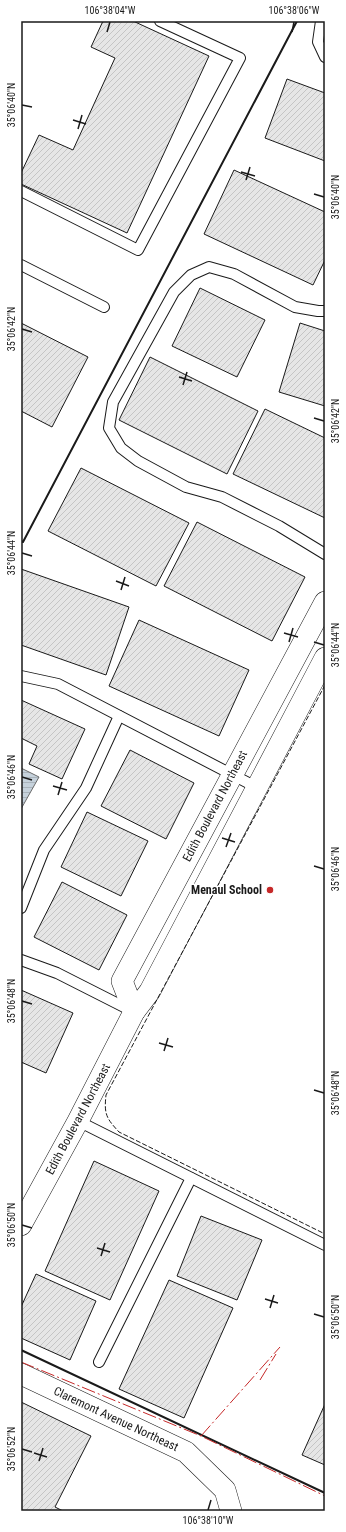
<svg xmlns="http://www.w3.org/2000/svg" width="346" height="1532" viewBox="0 0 346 1532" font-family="'Roboto Condensed',sans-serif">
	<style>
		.water { fill: url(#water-rules); stroke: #6a6a6a }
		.building { fill: url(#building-hatch); stroke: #1a1a1a }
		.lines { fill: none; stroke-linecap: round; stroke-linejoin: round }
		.lane-casing { stroke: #1a1a1a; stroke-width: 12 }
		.street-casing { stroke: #1a1a1a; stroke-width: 22 }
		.lane { stroke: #fff; stroke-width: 10 }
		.street { stroke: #fff; stroke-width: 21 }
		.fence { stroke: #1a1a1a; stroke-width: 1; stroke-dasharray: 5 2; stroke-linecap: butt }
		.wall { stroke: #1a1a1a; stroke-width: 2 }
		.power { stroke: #c62828; stroke-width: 1; stroke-dasharray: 14 3 2 3; stroke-linecap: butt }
		.ticks { fill: none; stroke: #1a1a1a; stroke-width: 1.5 }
		.poi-dot { fill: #c62828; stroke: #fff; stroke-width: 1.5 }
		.labels { text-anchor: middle; stroke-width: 3; stroke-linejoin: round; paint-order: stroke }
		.street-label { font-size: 12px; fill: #1a1a1a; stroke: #fff }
		.poi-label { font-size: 12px; font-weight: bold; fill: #1a1a1a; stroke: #fff; text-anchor: end }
		.neatline { fill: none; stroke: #1a1a1a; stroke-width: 1.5 }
		.ticks-label { font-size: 10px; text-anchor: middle; fill: #1a1a1a }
	</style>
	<defs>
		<pattern id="water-rules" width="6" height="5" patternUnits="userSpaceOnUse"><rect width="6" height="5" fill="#c6d2dc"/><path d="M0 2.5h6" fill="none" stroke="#aab4bc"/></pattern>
		<pattern id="building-hatch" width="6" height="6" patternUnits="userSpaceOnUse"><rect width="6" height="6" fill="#e6e6e6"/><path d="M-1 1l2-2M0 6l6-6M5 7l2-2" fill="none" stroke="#c5c5c5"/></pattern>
	</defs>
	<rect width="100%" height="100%" fill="#fff"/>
	<polygon class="water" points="21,768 39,777 21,809"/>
	<g class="building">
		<polygon points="103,21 133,21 209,56 127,233 21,184 21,173 39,135 73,150 115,58 91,47"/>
		<polygon points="287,79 325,93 325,161 265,138"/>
		<polygon points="234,170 325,212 325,260 313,285 204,234"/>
		<polygon points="200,288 265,320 237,377 172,346"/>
		<polygon points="21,323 88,357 52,427 21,411"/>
		<polygon points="300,323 325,331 325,406 279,392"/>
		<polygon points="150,357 258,411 227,474 119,420"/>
		<polygon points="265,409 325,438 325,518 233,474"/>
		<polygon points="81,468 189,523 156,586 48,531"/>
		<polygon points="197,522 305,577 272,641 164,586"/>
		<polygon points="21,569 129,607 106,675 21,645"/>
		<polygon points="139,620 249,670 219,736 109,686"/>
		<polygon points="21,700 85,729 62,779 29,764 37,746 21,738"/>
		<polygon points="130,750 194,783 166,839 101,806"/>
		<polygon points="87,812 148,841 121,896 61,867"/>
		<polygon points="62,882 127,915 99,970 34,937"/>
		<polygon points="21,990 73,1013 46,1073 21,1062"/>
		<polygon points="94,1161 159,1191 110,1300 45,1271"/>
		<polygon points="201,1216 262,1240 237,1300 177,1276"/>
		<polygon points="36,1274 96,1301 70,1360 21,1338 21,1307"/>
		<polygon points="169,1280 233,1308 184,1418 119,1389"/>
		<polygon points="21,1402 91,1436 55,1507 63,1511 21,1511"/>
		<polygon points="325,1404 325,1465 302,1455"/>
	</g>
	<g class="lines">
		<defs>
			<g id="lane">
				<polyline points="321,21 318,42 325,57"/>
				<polyline points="21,191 138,250 240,58 160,21"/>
				<polyline points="21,265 104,307"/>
				<polyline points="325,311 318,311 295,307 234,274 209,267 191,275 174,292 113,402 109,428 121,448 138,461 186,487 222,497 279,526 325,554"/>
				<polyline points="21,676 58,684 256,787"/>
				<polyline points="21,908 44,850 86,788 119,716"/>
				<polyline points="21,960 57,973 132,1011"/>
				<polyline points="78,1121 325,1245"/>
				<polyline points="99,1362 191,1178"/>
			</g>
			<g id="street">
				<polyline points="134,1012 122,981 325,602"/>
				<polyline points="21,1225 78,1121 134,1012 150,991 325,658"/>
				<polyline points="21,1374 186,1452 225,1490 231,1511"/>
			</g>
		</defs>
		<use href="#lane" class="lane-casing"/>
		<use href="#street" class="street-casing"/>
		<use href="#lane" class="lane"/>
		<use href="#street" class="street"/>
		<path class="fence" d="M325,685L106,1095C104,1114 106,1118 119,1132L325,1234"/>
		<g class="wall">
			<polyline points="21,541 23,542 297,21"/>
			<polyline points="21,1350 325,1493"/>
		</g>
		<g class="power">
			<polyline points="21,1362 201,1436 325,1496"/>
			<polyline points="260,1380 276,1354"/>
			<polyline points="201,1436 280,1347"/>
		</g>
	</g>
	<path class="ticks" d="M107,32L110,22M292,32L294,22M22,105L32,107M73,120L86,124M78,129L82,115M241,172L255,176M246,180L250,167M314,194L324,197M22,329L32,332M179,377L192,381M183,385L187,372M314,418L324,421M22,553L32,556M116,581L129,586M121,590L125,577M284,633L298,637M289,642L293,628M314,642L324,645M22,777L32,780M53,786L67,790M58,795L62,782M222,838L235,842M226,847L231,833M314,866L324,869M22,1001L32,1004M159,1043L173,1047M164,1051L168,1038M314,1090L324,1093M22,1225L32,1228M97,1248L110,1252M101,1256L105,1243M265,1299L278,1303M270,1308L274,1295M314,1314L324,1317M22,1449L32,1452M34,1453L47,1457M39,1461L43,1448M208,1510L211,1500"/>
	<circle class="poi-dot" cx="270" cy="890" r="4"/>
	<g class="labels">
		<g class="street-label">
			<text transform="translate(215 806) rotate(-62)" y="4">Edith Boulevard Northeast</text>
			<text transform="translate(78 1119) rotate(-62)" y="4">Edith Boulevard Northeast</text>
			<text transform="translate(116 1419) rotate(25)" y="4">Claremont Avenue Northeast</text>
		</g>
		<g class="poi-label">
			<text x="262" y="894">Menaul School</text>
		</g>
	</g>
	<rect width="346" height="1532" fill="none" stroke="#ffffff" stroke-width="44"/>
	<rect x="22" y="22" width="302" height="1488" class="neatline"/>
	<g class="ticks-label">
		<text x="110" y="14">106°38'04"W</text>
		<text x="294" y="14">106°38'06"W</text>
		<text transform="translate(11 105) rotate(-90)" y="4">35°06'40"N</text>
		<text transform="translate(335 197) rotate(-90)" y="4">35°06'40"N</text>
		<text transform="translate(11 329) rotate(-90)" y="4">35°06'42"N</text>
		<text transform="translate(335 421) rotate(-90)" y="4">35°06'42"N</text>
		<text transform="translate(11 553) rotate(-90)" y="4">35°06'44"N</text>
		<text transform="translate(335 645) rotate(-90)" y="4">35°06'44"N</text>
		<text transform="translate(11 777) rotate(-90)" y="4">35°06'46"N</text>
		<text transform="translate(335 869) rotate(-90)" y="4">35°06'46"N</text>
		<text transform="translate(11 1001) rotate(-90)" y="4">35°06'48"N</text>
		<text transform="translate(335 1093) rotate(-90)" y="4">35°06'48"N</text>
		<text transform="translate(11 1225) rotate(-90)" y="4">35°06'50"N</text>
		<text transform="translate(335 1317) rotate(-90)" y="4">35°06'50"N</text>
		<text transform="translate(11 1449) rotate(-90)" y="4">35°06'52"N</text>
		<text x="208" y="1524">106°38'10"W</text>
	</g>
</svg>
